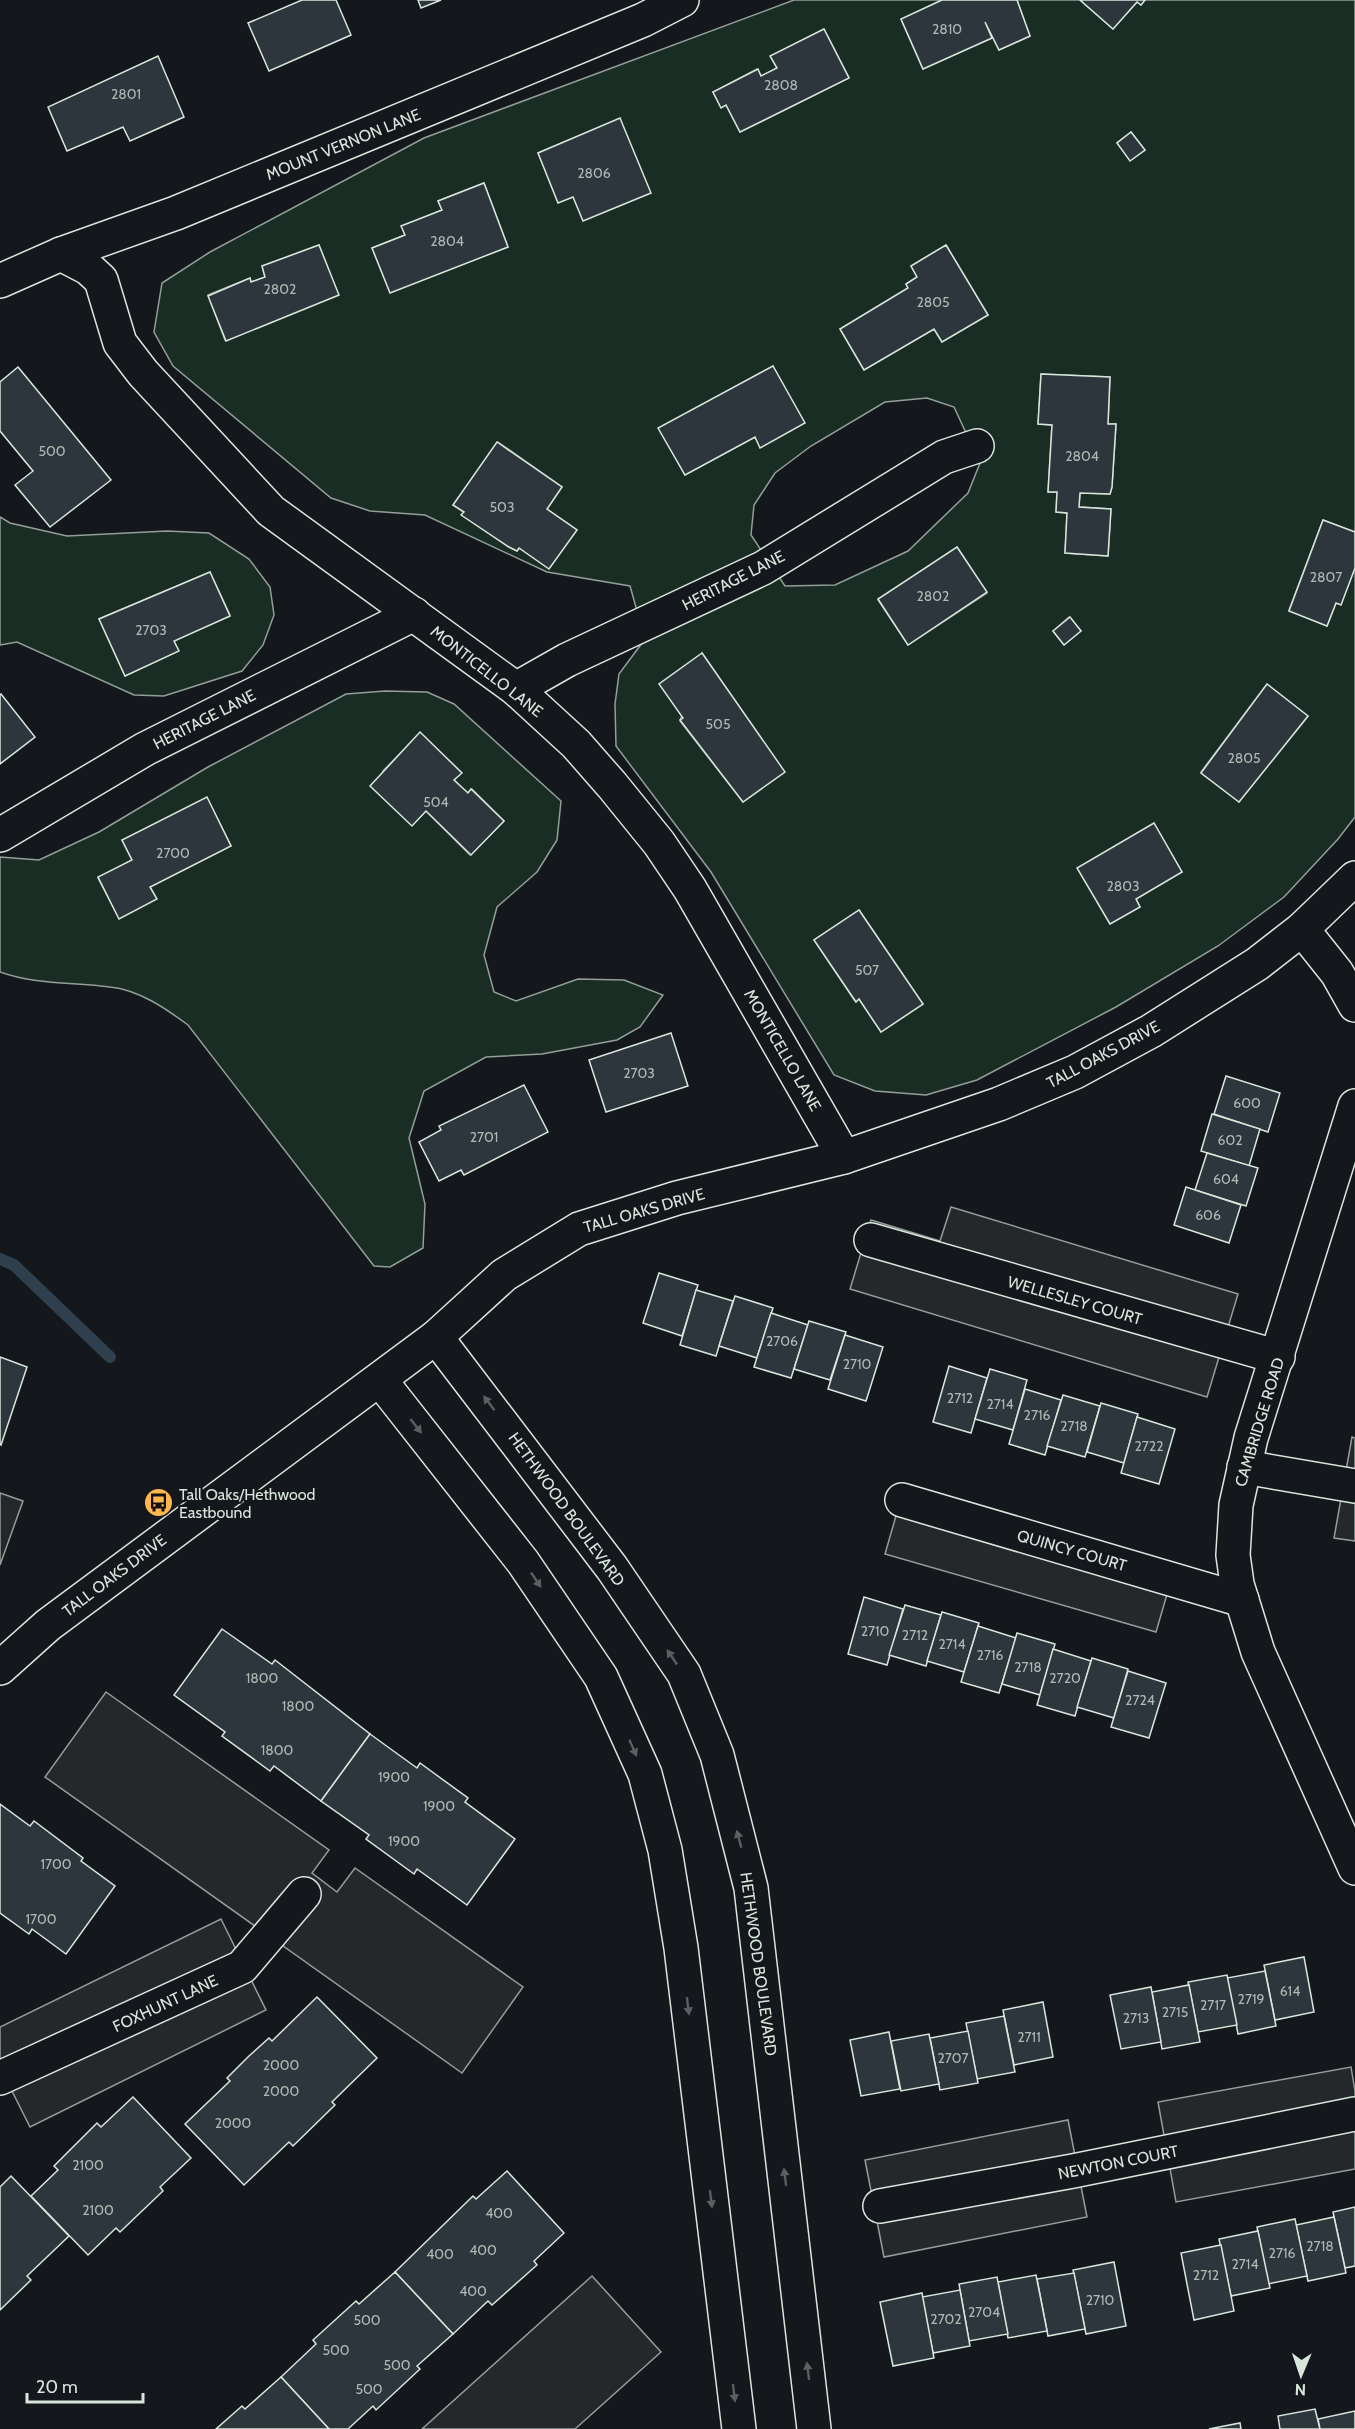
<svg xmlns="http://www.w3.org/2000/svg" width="1355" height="2429" viewBox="0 0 1355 2429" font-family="Cabin,sans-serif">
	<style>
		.green { fill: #1a2d24; stroke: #939e99; stroke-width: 1.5; fill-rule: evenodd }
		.parking { fill: #24282b; stroke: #939e99; stroke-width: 1.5 }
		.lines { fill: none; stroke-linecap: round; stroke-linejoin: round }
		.stream { stroke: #2f3f4d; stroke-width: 12 }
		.building { fill: #2c363c; stroke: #d8e6dc; stroke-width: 1.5 }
		.minor-casing { stroke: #d8e6dc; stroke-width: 36 }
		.minor { stroke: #14181c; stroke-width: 33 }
		.oneway { fill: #59605f }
		.labels { text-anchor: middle; stroke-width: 4.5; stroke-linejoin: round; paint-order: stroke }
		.number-label { font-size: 14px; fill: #adbab4 }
		.street-label { font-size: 16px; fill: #d8e6dc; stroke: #14181c }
		.poi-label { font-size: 16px; fill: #d8e6dc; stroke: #14181c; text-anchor: start }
	</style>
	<rect width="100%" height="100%" fill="#14181c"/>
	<g class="green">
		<path d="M794,0H942L901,19L923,69L991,38L985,22L999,50L1030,36L1017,0H1080L1113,29L1137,2L1141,5L1145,0H1355V532L1323,520L1289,610L1327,626L1336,603L1341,604L1355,568V817L1338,839L1284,897L1218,946L1116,1007L977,1080L926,1095L875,1091L834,1075L711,872L616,746L615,704L619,674L645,639L630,586L547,572L425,515L370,511L331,498L173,366L154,332L162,283L210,252L424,138ZM824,29L849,78L740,132L726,105L721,107L713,92L757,69L761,76L777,68L771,56ZM620,119L573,197L558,202L538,153ZM1131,132L1145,150L1130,160L1117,143ZM484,183L508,247L390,292L372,248L405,235L402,227L442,210L438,201ZM319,245L338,295L225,340L208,295L250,278L251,282L265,277L262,266ZM946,245L988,315L942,342L934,329L864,370L840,329L908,288L906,284L917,277L911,266ZM773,366L804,423L761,447L755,437L685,475L659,428ZM1041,374L1110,377L1108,424H1116L1112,487L1110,494L1080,493L1079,507L1111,509L1108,556L1065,553L1067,513L1056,512L1057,492H1048L1052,425L1038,424ZM927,398L954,407L980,463L968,493L908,551L835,585L785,586L751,535L754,505L775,473L811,446L885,402ZM498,442L562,487L547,509L577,530L549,568L519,548L517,551L509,547L462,515L464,512L453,505ZM957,547L987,593L908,645L878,600ZM1069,617L1081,631L1064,645L1053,631ZM702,653L784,772L743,802L680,721ZM1267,684L1308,716L1239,802L1201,772ZM1154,823L1182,872L1136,899L1140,907L1110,924L1078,868ZM859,910L923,1004L881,1032L859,999L855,1001L814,940Z"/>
		<path d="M0,517L10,523L67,536L167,531L209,533L249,559L270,587L274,615L263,645L242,671L164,696L134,695L17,642L0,645ZM210,572L230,615L174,641L178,651L125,676L99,619Z"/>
		<path d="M385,691L427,692L454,704L561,801L557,840L537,872L497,907L484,955L494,992L516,1001L578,979L624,980L663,995L640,1027L617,1040L542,1054L486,1057L424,1091L409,1138L425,1204L423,1248L390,1267L374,1266L188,1025C165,1008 139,990 110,987C72,982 36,985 0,972V857L39,860L99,832L208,767L346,694ZM420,733L461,772L454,780L468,793L472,789L504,821L470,855L426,811L412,825L383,771ZM207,798L231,846L150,887L156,898L119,918L98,878L132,860L122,840Z"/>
	</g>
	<g class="parking">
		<polygon points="951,1207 1238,1294 1207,1397 850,1289 871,1220 940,1241"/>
		<polygon points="1352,1437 1355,1438 1355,1541 1334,1538"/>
		<polygon points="904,1488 1175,1567 1156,1632 885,1554"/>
		<polygon points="0,1493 23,1501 0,1565"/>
		<polygon points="106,1692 329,1850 312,1873 337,1892 355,1868 523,1987 462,2073 45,1777"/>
		<polygon points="221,1919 266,2010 30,2127 0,2067 0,2027"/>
		<polygon points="1351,2067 1355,2091 1355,2169 1176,2202 1158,2102"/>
		<polygon points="1068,2120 1087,2217 884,2257 865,2160"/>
		<polygon points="592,2276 661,2352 575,2429 422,2429"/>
	</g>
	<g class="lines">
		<polyline class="stream" points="0,1259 14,1265 110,1357"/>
	</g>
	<g class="building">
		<polygon points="302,0 336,0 351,35 269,71 248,23"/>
		<polygon points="418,0 441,0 421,8"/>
		<polygon points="942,0 1017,0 1030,36 999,50 985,22 992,38 923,69 901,19"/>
		<polygon points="1080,0 1145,0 1141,5 1137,2 1113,29"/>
		<polygon points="824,29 849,78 740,132 726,105 721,108 713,92 758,69 761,76 777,68 770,56"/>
		<polygon points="158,56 184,117 130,141 123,127 67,151 48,107"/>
		<polygon points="620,118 651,193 583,221 573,197 558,203 538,153"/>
		<polygon points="1131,132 1145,150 1130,161 1117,143"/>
		<polygon points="484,183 508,247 390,293 372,248 405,235 401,226 442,210 438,201"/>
		<polygon points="319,245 339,295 226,341 208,296 250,278 251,282 265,277 262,266"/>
		<polygon points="946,245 988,315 942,342 934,329 864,370 840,329 908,288 906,284 917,277 911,266"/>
		<polygon points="773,366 805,423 760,448 755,437 685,475 658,428"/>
		<polygon points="18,367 111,480 50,527 15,485 33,471 0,431 0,382"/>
		<polygon points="1041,374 1110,377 1108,424 1116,424 1112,487 1110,494 1080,493 1079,507 1111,509 1108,556 1065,553 1067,513 1056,512 1057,492 1048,492 1052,425 1038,424"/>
		<polygon points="497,442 562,487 547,509 577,530 549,569 519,548 517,551 509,547 461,515 464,512 453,505"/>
		<polygon points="1323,520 1355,532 1355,568 1341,605 1336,603 1327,626 1289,611"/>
		<polygon points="957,547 987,592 908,645 878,599"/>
		<polygon points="210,572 230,616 174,641 179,651 125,676 99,619"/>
		<polygon points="1070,617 1081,631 1064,645 1053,631"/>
		<polygon points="702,653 785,772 743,802 680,720 683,718 659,684"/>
		<polygon points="1267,684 1308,716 1239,802 1201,773"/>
		<polygon points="1,694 35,737 0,764 0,695"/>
		<polygon points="420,732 462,773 454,780 468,793 471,789 504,821 471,855 426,811 412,826 370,786"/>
		<polygon points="207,797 231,846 150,887 157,899 119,919 98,877 132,860 122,840"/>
		<polygon points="1154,823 1182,872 1136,899 1140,907 1110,924 1077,868"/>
		<polygon points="859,910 923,1004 881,1032 859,999 856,1002 814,940"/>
		<polygon points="671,1033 688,1086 606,1112 589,1060"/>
		<polygon points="1226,1076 1280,1093 1268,1132 1214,1114"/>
		<polygon points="524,1085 548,1132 464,1175 461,1170 439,1181 419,1142 441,1130 439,1126"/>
		<polygon points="1212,1114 1260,1129 1249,1166 1201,1151"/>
		<polygon points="1207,1153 1258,1168 1246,1206 1195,1190"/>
		<polygon points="1186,1187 1241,1205 1229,1243 1174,1225"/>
		<polygon points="659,1273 698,1285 682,1336 643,1323"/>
		<polygon points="696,1290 733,1301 716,1356 680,1345"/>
		<polygon points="735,1296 773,1308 757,1358 719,1346"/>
		<polygon points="771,1313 808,1325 791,1378 754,1367"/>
		<polygon points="809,1321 846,1332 830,1380 794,1369"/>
		<polygon points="845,1335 883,1347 866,1401 828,1389"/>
		<polygon points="0,1357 27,1367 1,1445 0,1444"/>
		<polygon points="949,1366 987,1378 971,1433 933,1422"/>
		<polygon points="990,1369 1027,1380 1013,1430 975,1419"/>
		<polygon points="1025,1389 1061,1400 1045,1455 1009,1444"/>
		<polygon points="1063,1395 1100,1406 1085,1457 1047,1446"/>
		<polygon points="1101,1403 1138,1414 1124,1463 1087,1452"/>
		<polygon points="1137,1417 1175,1429 1159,1484 1121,1473"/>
		<polygon points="864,1597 903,1609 887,1665 848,1654"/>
		<polygon points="905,1605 941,1615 926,1666 889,1655"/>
		<polygon points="942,1612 979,1623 964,1672 927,1661"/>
		<polygon points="978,1626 1016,1638 999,1693 961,1682"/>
		<polygon points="222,1629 272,1664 275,1660 370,1734 321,1801 274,1766 270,1771 222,1736 225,1732 174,1695"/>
		<polygon points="1017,1633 1055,1644 1040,1695 1002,1684"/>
		<polygon points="1053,1649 1091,1661 1075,1716 1037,1705"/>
		<polygon points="1092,1658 1128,1669 1114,1718 1077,1707"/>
		<polygon points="1128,1671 1166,1683 1149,1738 1111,1727"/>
		<polygon points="370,1734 417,1768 420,1763 468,1798 465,1802 515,1839 467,1905 417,1869 414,1874 366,1839 369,1835 321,1801"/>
		<polygon points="0,1804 30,1826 34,1821 83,1858 81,1861 115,1886 66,1954 32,1929 29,1934 0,1913"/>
		<polygon points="1304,1957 1314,2012 1275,2020 1264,1965"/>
		<polygon points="1265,1971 1276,2026 1238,2034 1227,1978"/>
		<polygon points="1227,1975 1237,2025 1198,2032 1188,1982"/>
		<polygon points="1189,1985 1200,2042 1162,2049 1152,1992"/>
		<polygon points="1151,1987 1161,2042 1121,2049 1110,1995"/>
		<polygon points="317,1997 377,2058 332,2102 335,2105 293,2146 289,2142 244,2185 185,2124 230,2081 227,2078 249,2056 269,2038 272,2041"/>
		<polygon points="1043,2002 1053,2057 1014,2065 1003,2010"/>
		<polygon points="1004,2016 1015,2072 977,2079 966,2023"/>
		<polygon points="968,2031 978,2083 940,2090 930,2038"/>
		<polygon points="889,2032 900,2089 861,2096 850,2040"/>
		<polygon points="929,2034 939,2084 901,2091 891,2041"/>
		<polygon points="133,2097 191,2158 160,2187 163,2191 120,2232 116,2228 88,2255 31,2196 58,2170 54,2166 97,2123 101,2127"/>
		<polygon points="507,2171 564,2233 534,2261 537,2265 492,2305 488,2301 453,2334 395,2272 473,2196 476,2199"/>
		<polygon points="11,2176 69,2236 27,2276 31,2280 0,2310 0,2187"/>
		<polygon points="1355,2207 1355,2266 1345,2268 1333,2212"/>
		<polygon points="1334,2217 1346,2273 1308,2281 1296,2225"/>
		<polygon points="1295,2219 1307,2276 1268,2284 1257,2227"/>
		<polygon points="1258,2231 1270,2288 1231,2296 1219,2239"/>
		<polygon points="1221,2245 1234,2311 1194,2320 1181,2253"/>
		<polygon points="1114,2262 1126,2326 1086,2334 1073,2270"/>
		<polygon points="395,2272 453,2334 417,2366 420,2369 376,2410 373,2406 348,2429 329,2429 281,2377 316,2344 313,2340 356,2301 359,2304"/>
		<polygon points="1074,2273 1085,2329 1048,2336 1037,2279"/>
		<polygon points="1036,2275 1047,2331 1008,2338 998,2282"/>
		<polygon points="997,2277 1008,2334 969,2341 959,2284"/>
		<polygon points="960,2290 970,2346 933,2353 922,2297"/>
		<polygon points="922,2293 934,2358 893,2366 880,2302"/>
		<polygon points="281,2377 329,2429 216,2429 242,2406 245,2409"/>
		<polygon points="1315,2409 1320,2429 1280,2429 1278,2416"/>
		<polygon points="1355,2411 1355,2429 1320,2429 1318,2419"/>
		<polygon points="1240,2423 1241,2429 1209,2429"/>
	</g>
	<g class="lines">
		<defs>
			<g id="minor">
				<polyline points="61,254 88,268 101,280 120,343 143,373 271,511 516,689 576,744 612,785 659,843 690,889 844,1157"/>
				<polyline points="0,281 61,254 176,213 643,20 682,0"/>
				<polyline points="516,689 567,660 763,568 944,457 977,446"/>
				<polyline points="0,835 145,749 414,614"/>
				<polyline points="1302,929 1337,973 1355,1005"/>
				<polyline points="1355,1106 1251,1438 1236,1505 1233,1555 1237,1584 1258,1652 1355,1868"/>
				<polyline points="871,1240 1278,1357"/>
				<polyline points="436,1337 612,1568 684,1674 717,1755 751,1888 814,2429"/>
				<polyline points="380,1380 523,1562 601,1677 645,1774 665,1850 681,1948 739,2429"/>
				<polyline points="1244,1467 1355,1486"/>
				<polyline points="902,1500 1242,1600"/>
				<polyline points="0,1668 48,1625 436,1337 504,1275 579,1229 677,1198 844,1157 999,1104 1075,1072 1151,1031 1257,964 1302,929 1355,878"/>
				<polyline points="0,2078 242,1967 304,1894"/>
				<polyline points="880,2206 1073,2171 1355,2114"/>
			</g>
		</defs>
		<use href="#minor" class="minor-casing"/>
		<use href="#minor" class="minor"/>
	</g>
	<defs><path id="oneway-solid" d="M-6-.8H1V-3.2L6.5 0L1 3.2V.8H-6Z" transform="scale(1.5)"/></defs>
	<g class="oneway">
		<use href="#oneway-solid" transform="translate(489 1403) rotate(-127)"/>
		<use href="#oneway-solid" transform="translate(416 1426) rotate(52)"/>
		<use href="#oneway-solid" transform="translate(536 1580) rotate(56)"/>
		<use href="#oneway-solid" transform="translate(672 1657) rotate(-124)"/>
		<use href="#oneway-solid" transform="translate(633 1748) rotate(66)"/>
		<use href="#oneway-solid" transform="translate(739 1839) rotate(-105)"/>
		<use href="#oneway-solid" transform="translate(688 2006) rotate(83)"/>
		<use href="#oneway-solid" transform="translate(785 2177) rotate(-97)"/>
		<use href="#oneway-solid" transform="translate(711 2199) rotate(83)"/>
		<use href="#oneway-solid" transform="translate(808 2371) rotate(-97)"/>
		<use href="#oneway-solid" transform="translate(734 2393) rotate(83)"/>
	</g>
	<defs>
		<symbol id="bus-disc" viewBox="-11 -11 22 22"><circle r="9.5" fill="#ffb74d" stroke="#14181c"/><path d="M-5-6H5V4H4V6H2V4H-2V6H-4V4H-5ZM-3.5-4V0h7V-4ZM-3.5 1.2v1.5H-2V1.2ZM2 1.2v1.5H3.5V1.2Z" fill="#111"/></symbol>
	</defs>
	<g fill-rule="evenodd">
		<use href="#bus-disc" x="142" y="1486" width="33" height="33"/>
	</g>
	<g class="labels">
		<g class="number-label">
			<text x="947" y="34">2810</text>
			<text x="781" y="90">2808</text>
			<text x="126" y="99">2801</text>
			<text x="594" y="178">2806</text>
			<text x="447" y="246">2804</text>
			<text x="280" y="294">2802</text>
			<text x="933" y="307">2805</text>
			<text x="52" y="456">500</text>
			<text x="1082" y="461">2804</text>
			<text x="502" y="512">503</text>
			<text x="1326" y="582">2807</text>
			<text x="933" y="601">2802</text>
			<text x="151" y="635">2703</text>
			<text x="718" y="729">505</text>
			<text x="1244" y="763">2805</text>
			<text x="436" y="807">504</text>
			<text x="173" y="858">2700</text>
			<text x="1123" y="891">2803</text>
			<text x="867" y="975">507</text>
			<text x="639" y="1078">2703</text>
			<text x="1247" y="1108">600</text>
			<text x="484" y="1142">2701</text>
			<text x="1230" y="1145">602</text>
			<text x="1226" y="1184">604</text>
			<text x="1208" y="1220">606</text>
			<text x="782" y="1346">2706</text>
			<text x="857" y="1369">2710</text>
			<text x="960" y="1403">2712</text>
			<text x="1000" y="1409">2714</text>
			<text x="1037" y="1420">2716</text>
			<text x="1074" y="1431">2718</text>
			<text x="1149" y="1451">2722</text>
			<text x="875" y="1636">2710</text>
			<text x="915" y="1640">2712</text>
			<text x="952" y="1649">2714</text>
			<text x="990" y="1660">2716</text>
			<text x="1028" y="1672">2718</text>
			<text x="262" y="1683">1800</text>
			<text x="1065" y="1683">2720</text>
			<text x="1140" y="1705">2724</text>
			<text x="298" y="1711">1800</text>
			<text x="277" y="1755">1800</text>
			<text x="394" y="1782">1900</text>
			<text x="439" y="1811">1900</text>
			<text x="404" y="1846">1900</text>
			<text x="56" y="1869">1700</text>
			<text x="41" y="1924">1700</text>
			<text x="1290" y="1996">614</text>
			<text x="1251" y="2004">2719</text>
			<text x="1213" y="2010">2717</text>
			<text x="1175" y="2017">2715</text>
			<text x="1136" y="2023">2713</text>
			<text x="1029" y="2042">2711</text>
			<text x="953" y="2063">2707</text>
			<text x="281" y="2070">2000</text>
			<text x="281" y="2096">2000</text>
			<text x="233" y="2128">2000</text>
			<text x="88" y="2170">2100</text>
			<text x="98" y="2215">2100</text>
			<text x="499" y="2218">400</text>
			<text x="1320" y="2251">2718</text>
			<text x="483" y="2255">400</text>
			<text x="1282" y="2258">2716</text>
			<text x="440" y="2259">400</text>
			<text x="1245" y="2269">2714</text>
			<text x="1206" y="2280">2712</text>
			<text x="473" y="2296">400</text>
			<text x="1100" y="2305">2710</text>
			<text x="984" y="2317">2704</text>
			<text x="946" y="2324">2702</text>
			<text x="367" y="2325">500</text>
			<text x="336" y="2355">500</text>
			<text x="397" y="2370">500</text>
			<text x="369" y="2394">500</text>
		</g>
		<g class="street-label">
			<text transform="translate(343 144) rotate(-22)" y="6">MOUNT VERNON LANE</text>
			<text transform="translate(733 580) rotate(-27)" y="6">HERITAGE LANE</text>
			<text transform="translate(487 671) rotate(38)" y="6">MONTICELLO LANE</text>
			<text transform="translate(204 719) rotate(-27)" y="6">HERITAGE LANE</text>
			<text transform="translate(783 1050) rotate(60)" y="6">MONTICELLO LANE</text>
			<text transform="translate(1103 1054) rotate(-28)" y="6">TALL OAKS DRIVE</text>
			<text transform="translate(644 1210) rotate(-16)" y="6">TALL OAKS DRIVE</text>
			<text transform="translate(1075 1300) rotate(16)" y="6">WELLESLEY COURT</text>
			<text transform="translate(1259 1422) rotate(-73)" y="6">CAMBRIDGE ROAD</text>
			<text transform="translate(567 1509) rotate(54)" y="6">HETHWOOD BOULEVARD</text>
			<text transform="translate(1072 1550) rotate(16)" y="6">QUINCY COURT</text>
			<text transform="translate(114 1575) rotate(-37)" y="6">TALL OAKS DRIVE</text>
			<text transform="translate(759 1964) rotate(82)" y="6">HETHWOOD BOULEVARD</text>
			<text transform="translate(165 2003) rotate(-25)" y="6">FOXHUNT LANE</text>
			<text transform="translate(1118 2162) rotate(-11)" y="6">NEWTON COURT</text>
		</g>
		<g class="poi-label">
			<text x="179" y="1500">Tall Oaks/Hethwood<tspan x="179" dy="18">Eastbound</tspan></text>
		</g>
	</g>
	<g transform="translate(1301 2375) rotate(182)" stroke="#14181c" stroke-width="4.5" paint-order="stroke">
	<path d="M0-4.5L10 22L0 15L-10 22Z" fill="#d8e6dc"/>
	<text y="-9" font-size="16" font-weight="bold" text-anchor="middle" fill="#d8e6dc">N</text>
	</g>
	<path d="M27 2393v9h116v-9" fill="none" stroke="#d8e6dc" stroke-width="3"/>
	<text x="36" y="2393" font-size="18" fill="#d8e6dc" stroke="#14181c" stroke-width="4.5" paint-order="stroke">20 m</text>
</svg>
